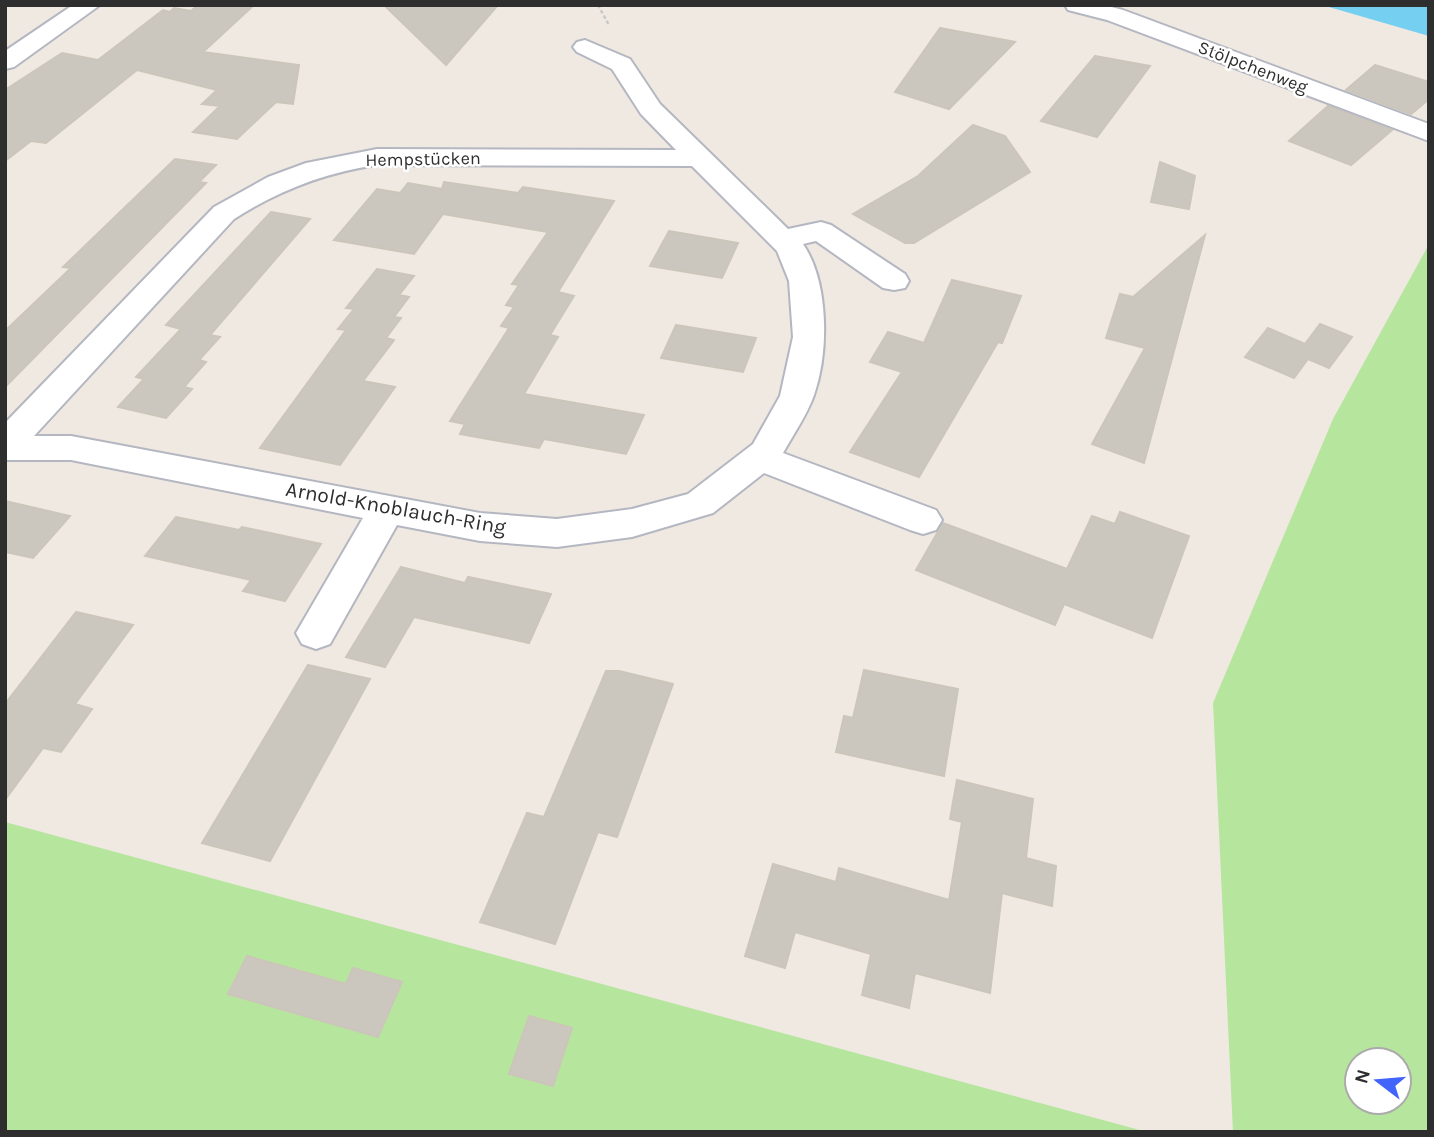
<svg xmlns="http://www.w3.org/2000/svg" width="1434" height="1137" viewBox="0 0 1434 1137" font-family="Karla,sans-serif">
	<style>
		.green { fill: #b6e59e; fill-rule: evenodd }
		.water { fill: #75cff0 }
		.building { fill: #cbc7bf; stroke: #cbc5ba; stroke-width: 2 }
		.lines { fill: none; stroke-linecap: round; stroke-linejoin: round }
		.minor-casing { stroke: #b4b7c1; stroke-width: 4 }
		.path { stroke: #c9c9c9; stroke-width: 2.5; stroke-dasharray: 3.5 2.5; stroke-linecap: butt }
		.minor { fill: #fff; fill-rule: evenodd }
		.labels { text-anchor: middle; stroke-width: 5; stroke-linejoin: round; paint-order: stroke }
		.far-street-label { font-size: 18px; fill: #2e2e2e; stroke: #fff }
		.street-label { font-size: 21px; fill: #2e2e2e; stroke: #fff }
	</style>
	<rect width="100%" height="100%" fill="#efe9e1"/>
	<g class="green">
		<path d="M1429,244V1132H1233L1213,703L1333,419ZM1357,1060H1399V1102H1357Z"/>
		<polygon points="5,822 1147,1132 5,1132"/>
	</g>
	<polygon class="water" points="1322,5 1429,5 1429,36"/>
	<g class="building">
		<polygon points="198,5 254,5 203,52 299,65 293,104 276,102 237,139 193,132 220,106 202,104 217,90 137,70 46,143 31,141 5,161 5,90 62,53 98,60 163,10 170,12 174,8 191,11"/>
		<polygon points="384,5 498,5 446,65"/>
		<polygon points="940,28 1015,42 949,109 895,92"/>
		<polygon points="1095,56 1150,66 1097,137 1041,121"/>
		<polygon points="1375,65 1429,82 1429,99 1411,114 1346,90"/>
		<polygon points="1328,106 1392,130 1351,165 1289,141"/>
		<polygon points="973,125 1005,136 1030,172 914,243 905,243 853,214 918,176"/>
		<polygon points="175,159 216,165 199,182 206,183 5,387 5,331 71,268 63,267"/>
		<polygon points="1160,162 1195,176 1189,209 1151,202"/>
		<polygon points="444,182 518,193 523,187 614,201 558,292 574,296 550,335 558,337 524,394 644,415 626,454 544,439 539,448 460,434 465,424 450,421 509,328 501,326 514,307 506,305 519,285 512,284 548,232 443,214 414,254 334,240 377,189 400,193 408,183 442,189"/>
		<polygon points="271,212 310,219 210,335 220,337 199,360 206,362 184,387 192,389 166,418 118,407 144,379 136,377 181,329 166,325"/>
		<polygon points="669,231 738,243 722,278 650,266"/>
		<polygon points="1205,235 1144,463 1092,444 1145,348 1106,338 1120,294 1133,297"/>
		<polygon points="377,269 414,276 399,295 409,297 394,317 401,318 386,338 394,340 363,381 395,387 340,465 260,448 346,330 338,329 354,309 346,308"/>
		<polygon points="952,280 1021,296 1002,343 998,342 919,477 850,452 902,372 870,362 888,332 924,343"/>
		<polygon points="1320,324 1352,337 1329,368 1308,359 1294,378 1245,357 1268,328 1305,344"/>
		<polygon points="676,325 756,338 743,372 661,358"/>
		<polygon points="5,501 70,516 33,558 5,552"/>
		<polygon points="1120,512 1189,536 1152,638 1064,604 1055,625 916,570 943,523 1067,569 1092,516 1115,524"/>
		<polygon points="176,517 239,530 242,527 321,544 285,601 243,591 251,580 145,556"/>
		<polygon points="401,567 465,583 468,577 551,594 529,643 414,617 385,667 346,657"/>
		<polygon points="76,612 133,625 75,704 92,709 61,752 43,748 5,800 5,704"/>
		<polygon points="308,665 370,679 270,861 202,843"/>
		<polygon points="864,670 958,689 944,776 836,752 844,716 853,718"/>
		<polygon points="606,671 619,671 673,684 617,837 598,832 555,944 480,922 527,813 544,817"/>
		<polygon points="957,780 1033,799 1026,858 1056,866 1052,906 1002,893 990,993 915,973 909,1008 862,995 871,954 795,932 785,968 745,956 773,864 836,882 839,868 949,900 962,822 950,819"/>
		<polygon points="247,956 346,984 353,968 402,982 378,1037 228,994"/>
		<polygon points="529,1016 572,1028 553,1086 509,1074"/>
	</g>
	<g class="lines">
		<defs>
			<g id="minor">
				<polygon points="73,5 100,5 14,67 5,69 5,51"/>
				<polygon points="1065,5 1104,5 1123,10 1429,124 1429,141 1107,20 1068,10"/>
				<path d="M585,40L630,59L660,104L788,229L821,222L831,225L905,274L909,281L905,288L894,290L883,288L816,241L803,244C829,282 829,352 814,395C807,415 793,435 783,453L936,510L942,520L936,530L923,534L910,530L764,473L713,513L632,537L557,547L480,541L397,525L330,644L316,649L302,644L296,633L363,518L71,460H5V423L214,207L268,177L306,163L377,149L676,150L641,114L612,69L577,52L573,47L577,42ZM377,165L692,166L777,251L789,281L793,337L780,396L753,444L688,494L632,509L557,519L480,513L71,436H34L234,219C279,190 324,173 377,165Z"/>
			</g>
		</defs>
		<use href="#minor" class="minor-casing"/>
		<polyline class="path" points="598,5 609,25"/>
		<use href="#minor" class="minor"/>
	</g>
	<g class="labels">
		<g class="far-street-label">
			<text transform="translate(1253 67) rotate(21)" y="6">Stölpchenweg</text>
			<text transform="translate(423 159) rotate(-1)" y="6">Hempstücken</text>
		</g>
		<g class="street-label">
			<text transform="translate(396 508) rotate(10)" y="7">Arnold-Knoblauch-Ring</text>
		</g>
	</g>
	<rect width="1434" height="1137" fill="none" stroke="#2e2e2e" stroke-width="14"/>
	<g transform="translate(1378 1081) rotate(286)"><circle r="33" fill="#ffffff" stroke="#ababab" stroke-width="2"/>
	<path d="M0-5L12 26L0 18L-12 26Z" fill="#4264fb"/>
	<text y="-10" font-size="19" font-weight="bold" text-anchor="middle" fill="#2e2e2e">N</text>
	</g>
</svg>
